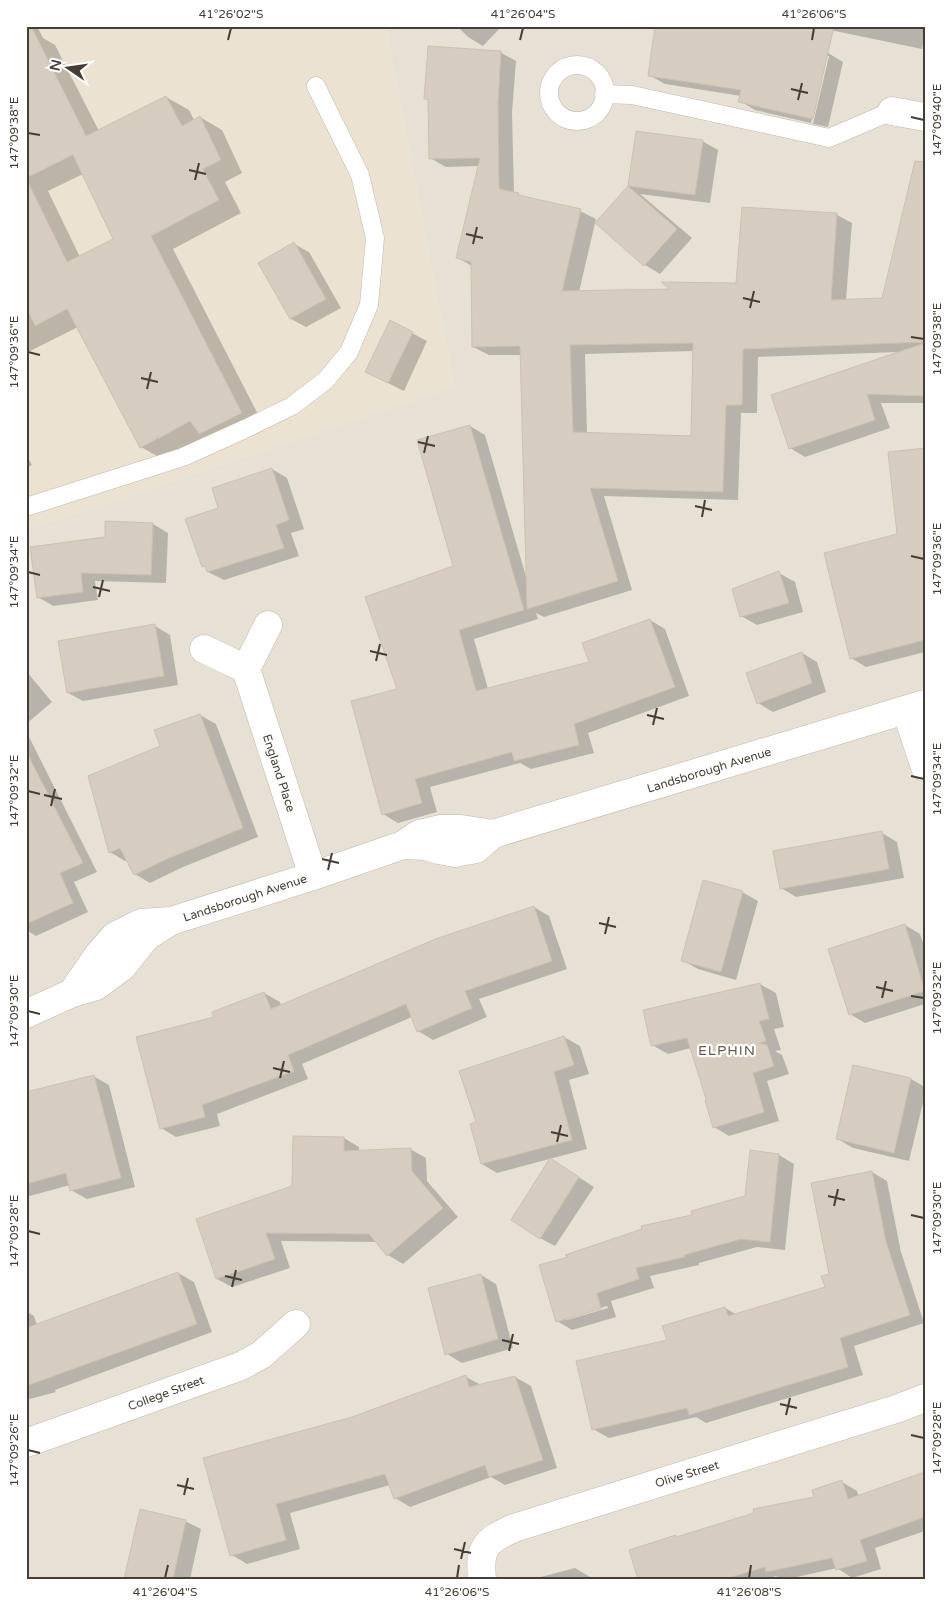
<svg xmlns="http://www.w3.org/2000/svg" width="951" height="1605" viewBox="0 0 951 1605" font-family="'Varela Round',sans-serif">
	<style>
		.residential { fill: #e7e0d5 }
		.education { fill: #ece2d1 }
		.shadow { fill: #0003; fill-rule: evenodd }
		.building { fill: #d7ccc0; stroke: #cfc0b0; fill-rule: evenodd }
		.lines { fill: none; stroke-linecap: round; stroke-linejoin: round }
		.service-casing { stroke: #c1b8ad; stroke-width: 19 }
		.minor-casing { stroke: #c1b8ad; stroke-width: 29 }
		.service { stroke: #fff; stroke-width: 18 }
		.minor { stroke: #fff; stroke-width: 28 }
		.ticks { fill: none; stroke: #463e36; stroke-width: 2 }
		.labels { text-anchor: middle; stroke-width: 4.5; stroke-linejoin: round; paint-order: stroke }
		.street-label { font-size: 12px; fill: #463e36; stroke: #fff }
		.neighbourhood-label { font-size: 14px; letter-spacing: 1px; fill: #685b4e; stroke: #fff }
		.neatline { fill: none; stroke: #463e36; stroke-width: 2 }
		.ticks-label { font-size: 12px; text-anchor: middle; fill: #463e36 }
	</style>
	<rect width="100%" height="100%" fill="#f3eee7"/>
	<polygon class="residential" points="386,26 925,26 925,1579 26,1579 26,530 454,387"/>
	<polygon class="education" points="26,26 386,26 455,387 26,530"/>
	<g class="shadow">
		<path d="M26,26H37L43,38L55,45L99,131L166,97L189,110L194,120L200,117L222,130L242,173L225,182L241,213L173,249L264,426L164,460L141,447L78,327L26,353ZM83,174L115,240L80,257L48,191Z"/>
		<polygon points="457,26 502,26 483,46 468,37"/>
		<polygon points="825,26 925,26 925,35 922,49 830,30"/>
		<path d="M500,52L516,61L512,113L514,193L524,198L580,211L596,219L579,292L673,290L737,284L837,215L852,223L846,300L883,299L925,185V403H881L890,428L805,457L790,448L901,352L758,357L757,413H741L738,500L604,496L632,590L544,617L536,613L538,619L474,639L488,689L591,663L650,620L665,629L689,696L588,733L594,753L531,769L520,763L430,787L437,812L398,823L383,814L399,689L454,567L470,426L485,435L527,580L521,355H489L473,347L472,266L458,258L479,166L446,167L430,158L429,100L426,98ZM694,351L692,437L587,434L585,354Z"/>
		<polygon points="828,53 843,62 828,127 813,124 829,56 826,56 811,123 755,110 740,101 741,96 665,84 649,75"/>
		<polygon points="637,132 702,141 718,150 710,203 640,194 692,238 660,274 645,265 597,223 629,187"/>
		<polygon points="294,244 309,252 341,308 306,327 291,319 260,263"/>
		<polygon points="412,333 427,341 404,391 382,380"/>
		<polygon points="925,450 925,652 866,667 851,658 898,535"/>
		<polygon points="26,454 32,465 26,468"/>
		<polygon points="272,469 287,478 304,529 291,533 299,556 224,580 208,572 207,568 203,566 219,508"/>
		<polygon points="153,524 168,533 166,583 95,581 98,600 53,606 38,597 106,538"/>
		<polygon points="779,573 795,582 803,612 757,625 741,616"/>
		<polygon points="155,626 170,635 178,685 83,701 68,693"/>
		<polygon points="802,653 817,662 826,692 773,712 758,703"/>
		<polygon points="26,671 52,702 26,724"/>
		<polygon points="200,715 216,724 258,837 183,867 150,883 135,874 127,860 125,861 110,852 161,747"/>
		<polygon points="26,731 97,872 74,882 88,912 36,936 26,930"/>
		<polygon points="882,833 897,842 904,878 796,897 781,888"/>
		<polygon points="742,892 758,901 736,980 698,969 682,960"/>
		<polygon points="534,907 549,916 567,969 479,999 487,1017 433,1040 418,1031 412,1017 302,1064 308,1079 217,1114 220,1126 176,1137 161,1128 215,1018 264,993 280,1002 281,1006"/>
		<polygon points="905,925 920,934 925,949 925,1004 865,1023 850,1014"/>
		<polygon points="760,984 776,993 784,1027 774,1029 781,1050 775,1051 782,1055 789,1074 767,1081 779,1121 729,1136 714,1127 708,1100 691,1048 668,1054 652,1045 644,1011"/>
		<polygon points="564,1037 580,1046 589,1074 569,1080 587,1149 497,1173 482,1164 478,1123"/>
		<polygon points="854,1066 911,1079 925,1087 925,1094 909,1161 853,1148 838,1139"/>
		<polygon points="93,1076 109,1085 135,1187 87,1199 71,1190 70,1185 26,1197 26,1125"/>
		<polygon points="344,1138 359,1147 359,1152 410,1149 426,1158 427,1181 458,1217 403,1264 388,1255 377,1242 281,1241 290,1268 232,1287 217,1279 293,1187"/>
		<path d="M751,1152L779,1155L794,1164L785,1250L757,1247L699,1263V1265L650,1276L654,1288L611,1301L616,1317L572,1330L557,1321L571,1257L644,1230L694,1216L747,1197ZM607,1306L608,1308L567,1320V1318Z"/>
		<polygon points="566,1169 594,1187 555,1246 540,1238"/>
		<polygon points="872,1172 887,1181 901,1252 924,1323 854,1346 863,1375 706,1423 696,1417 609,1438 593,1429 668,1341 725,1308 737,1315 827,1288 830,1275"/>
		<polygon points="178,1273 194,1282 212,1332 55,1390 56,1392 26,1400 26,1311 34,1316 37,1325"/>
		<polygon points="481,1275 496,1284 513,1348 462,1363 447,1354"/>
		<polygon points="466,1377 481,1385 515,1377 531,1386 557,1468 505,1485 491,1477 410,1507 395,1498 390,1485 290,1513 300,1549 247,1564 232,1555 205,1459 352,1418"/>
		<polygon points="925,1473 925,1531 875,1548 881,1569 852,1578 837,1568 788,1579 781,1579 776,1576 768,1579 640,1579 675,1536 678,1538 815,1498 842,1482 857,1491 859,1497"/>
		<polygon points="185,1521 201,1529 190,1579 126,1579"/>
		<polygon points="575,1568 590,1577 591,1579 533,1579"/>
	</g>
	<g class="building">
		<path d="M26,26H31L86,136L166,96L182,126L200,116L221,160L203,169L219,200L151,236L242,413L199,434L190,421L158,439L157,436V439L140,448L67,309L35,326L26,307ZM73,155L113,239L67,262L26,178Z"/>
		<polygon points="655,26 834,26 813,119 738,102 741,90 648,76"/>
		<path d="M428,46L501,51L498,103L499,189L519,193L518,195L581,209L562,291L670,289L661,282L736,283L742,207L837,213L831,300L882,298L915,161L925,162V342L743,349L742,405H726L723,492L590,488L618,581L527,609L520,346L472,347L471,262L456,258L480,158L429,159L428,99H424ZM693,343L691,436L573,432L570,345Z"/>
		<polygon points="636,131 703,140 695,195 628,186"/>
		<polygon points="628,186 677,229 644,266 595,223"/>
		<polygon points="294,242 326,299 290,319 258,263"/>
		<polygon points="390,320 413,332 388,383 365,372"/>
		<polygon points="925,343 925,396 867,394 875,420 789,449 771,395"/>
		<polygon points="470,425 524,610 459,630 476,691 589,662 582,643 650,619 675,687 574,724 579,745 514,761 512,752 415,779 422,803 382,815 351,701 397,689 365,597 453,566 417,440"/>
		<polygon points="925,448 925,640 850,659 824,553 897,534 888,452"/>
		<polygon points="272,468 289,520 276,525 284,548 207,572 205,566 202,567 185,519 218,508 212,488"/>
		<polygon points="105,521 153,523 151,575 81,573 83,592 37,598 30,547 105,537"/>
		<polygon points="779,571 789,603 740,617 732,589"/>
		<polygon points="155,624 164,676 67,693 58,641"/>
		<polygon points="802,652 812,683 757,704 746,673"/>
		<polygon points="200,714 243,828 167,859 134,875 120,848 109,853 88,776 160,746 154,730"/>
		<polygon points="26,751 83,863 60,873 73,903 26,924"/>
		<polygon points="882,831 889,869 780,889 773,851"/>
		<polygon points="703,880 743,891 721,972 681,961"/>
		<polygon points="534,906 552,961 465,991 472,1008 417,1032 406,1004 288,1055 294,1071 202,1105 205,1117 160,1129 136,1037 214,1017 212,1012 264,992 271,1009 438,938"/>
		<polygon points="905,924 925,991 849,1015 828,949"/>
		<polygon points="760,983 769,1019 759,1021 766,1041 759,1043 767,1045 774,1066 753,1073 764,1112 713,1128 705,1100 706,1099 687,1038 651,1046 643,1010"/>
		<polygon points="564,1036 574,1065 554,1072 572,1140 481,1164 470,1124 476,1122 459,1071"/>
		<polygon points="853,1065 911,1078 894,1153 836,1139"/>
		<polygon points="94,1075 121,1178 70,1191 66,1173 26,1184 26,1092"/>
		<polygon points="293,1136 344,1137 344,1151 411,1148 412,1171 443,1208 387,1256 369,1234 266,1233 275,1259 216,1279 196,1219 292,1186"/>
		<polygon points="750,1150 779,1154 770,1242 741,1239 684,1255 685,1257 636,1268 639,1279 597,1293 601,1309 556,1322 539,1265 568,1257 565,1255 642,1229 641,1226 692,1215 691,1211 745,1196"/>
		<polygon points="550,1158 579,1177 540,1239 511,1220"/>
		<polygon points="872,1171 886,1242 910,1315 840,1338 848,1367 689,1415 687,1408 592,1430 576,1361 667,1340 662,1326 725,1307 728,1316 825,1287 821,1276 829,1274 811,1183"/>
		<polygon points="178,1272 197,1324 26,1386 26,1328"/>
		<polygon points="481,1274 498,1339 445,1355 428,1288"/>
		<polygon points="466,1375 469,1387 515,1376 543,1460 489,1477 485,1465 394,1499 385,1474 276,1504 286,1540 230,1556 203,1458 352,1417"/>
		<polygon points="925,1472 925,1517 860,1540 867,1561 836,1570 832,1558 766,1572 765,1567 725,1579 638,1579 629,1550 676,1535 676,1537 754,1513 753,1509 814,1497 812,1490 842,1480 848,1499"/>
		<polygon points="140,1509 186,1520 173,1579 124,1579"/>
	</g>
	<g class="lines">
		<defs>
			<g id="service">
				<circle cx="577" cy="93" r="28"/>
				<polyline points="604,94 632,95 829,138 892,111"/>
				<polyline points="26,507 183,457 247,428 292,406 326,380 349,352 369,305 375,238 360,175 316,86"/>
			</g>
			<g id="minor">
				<polyline points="892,111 925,117"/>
				<polyline points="268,625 246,669 313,876"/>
				<polyline points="204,649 246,669"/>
				<polyline points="906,710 925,767"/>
				<polyline points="403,845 426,846 439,850 455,853 476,849 493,834 925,704"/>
				<polyline points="72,993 99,954 115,936 141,923 171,921 313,876 403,845 419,834 440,829 461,829 493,834"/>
				<polyline points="26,1014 72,993 96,986 122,967 146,937 169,922"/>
				<polyline points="26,1443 241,1366 261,1355 296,1324"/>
				<path d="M482,1579C479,1547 485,1541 514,1528L896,1409L925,1398"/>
			</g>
		</defs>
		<use href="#service" class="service-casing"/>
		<use href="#minor" class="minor-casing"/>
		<use href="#service" class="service"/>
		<use href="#minor" class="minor"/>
	</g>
	<path class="ticks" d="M228,40L231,28M520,40L523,28M812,40L814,28M791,89L808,93M798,100L802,83M911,117L924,120M28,133L40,135M189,170L206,174M195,180L199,163M466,234L483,238M473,244L477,227M743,298L760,302M750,308L754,291M911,337L924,339M28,352L40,355M141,378L158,382M147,389L151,372M418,442L435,446M424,453L428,436M695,506L712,510M702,517L705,500M911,556L924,559M28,572L40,575M93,587L110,591M99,597L103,580M370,651L387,655M376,661L380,644M647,715L664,719M653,725L657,708M911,776L924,779M28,791L40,794M44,795L62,799M51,806L55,789M322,859L339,863M328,870L332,853M599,923L616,927M605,934L609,917M876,987L893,991M911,996L924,998M882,998L886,981M28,1011L40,1014M273,1068L290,1072M280,1078L284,1061M551,1132L568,1136M557,1142L561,1125M828,1196L845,1200M834,1206L838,1189M911,1215L924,1218M28,1231L40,1234M225,1276L242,1280M232,1287L236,1270M502,1340L519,1344M509,1351L513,1334M780,1404L797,1408M786,1415L790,1398M911,1435L924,1438M28,1450L40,1453M177,1485L194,1489M184,1495L188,1478M454,1549L471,1553M461,1559L465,1542M165,1578L168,1565M457,1578L459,1565M749,1578L751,1565"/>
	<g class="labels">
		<g class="street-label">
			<text transform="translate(709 770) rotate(-17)" y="4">Landsborough Avenue</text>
			<text transform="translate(279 773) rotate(72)" y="4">England Place</text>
			<text transform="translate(245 898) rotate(-18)" y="4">Landsborough Avenue</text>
			<text transform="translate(166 1393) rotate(-20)" y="4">College Street</text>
			<text transform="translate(687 1474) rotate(-17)" y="4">Olive Street</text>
		</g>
		<g class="neighbourhood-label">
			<text x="727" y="1055">ELPHIN</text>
		</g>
	</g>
	<rect width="951" height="1605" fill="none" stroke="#ffffff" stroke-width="55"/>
	<g transform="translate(68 68) rotate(283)" stroke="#ffffff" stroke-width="4" paint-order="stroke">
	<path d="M0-4L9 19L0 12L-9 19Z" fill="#463e36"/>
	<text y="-8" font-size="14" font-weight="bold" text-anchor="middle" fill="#463e36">N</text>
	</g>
	<rect x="28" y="28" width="896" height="1550" class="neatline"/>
	<g class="ticks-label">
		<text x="231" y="18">41°26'02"S</text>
		<text x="523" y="18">41°26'04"S</text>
		<text x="814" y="18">41°26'06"S</text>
		<text transform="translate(937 120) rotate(-90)" y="4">147°09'40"E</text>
		<text transform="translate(14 133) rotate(-90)" y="4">147°09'38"E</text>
		<text transform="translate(937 339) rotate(-90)" y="4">147°09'38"E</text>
		<text transform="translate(14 352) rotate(-90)" y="4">147°09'36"E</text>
		<text transform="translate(937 559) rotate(-90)" y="4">147°09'36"E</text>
		<text transform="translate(14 572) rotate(-90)" y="4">147°09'34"E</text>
		<text transform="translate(937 779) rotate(-90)" y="4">147°09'34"E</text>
		<text transform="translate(14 791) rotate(-90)" y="4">147°09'32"E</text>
		<text transform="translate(937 998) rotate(-90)" y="4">147°09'32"E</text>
		<text transform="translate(14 1011) rotate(-90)" y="4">147°09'30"E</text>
		<text transform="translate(937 1218) rotate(-90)" y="4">147°09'30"E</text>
		<text transform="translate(14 1231) rotate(-90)" y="4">147°09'28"E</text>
		<text transform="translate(937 1438) rotate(-90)" y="4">147°09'28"E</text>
		<text transform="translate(14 1450) rotate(-90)" y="4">147°09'26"E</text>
		<text x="165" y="1596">41°26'04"S</text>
		<text x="457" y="1596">41°26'06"S</text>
		<text x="749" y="1596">41°26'08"S</text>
	</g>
</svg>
